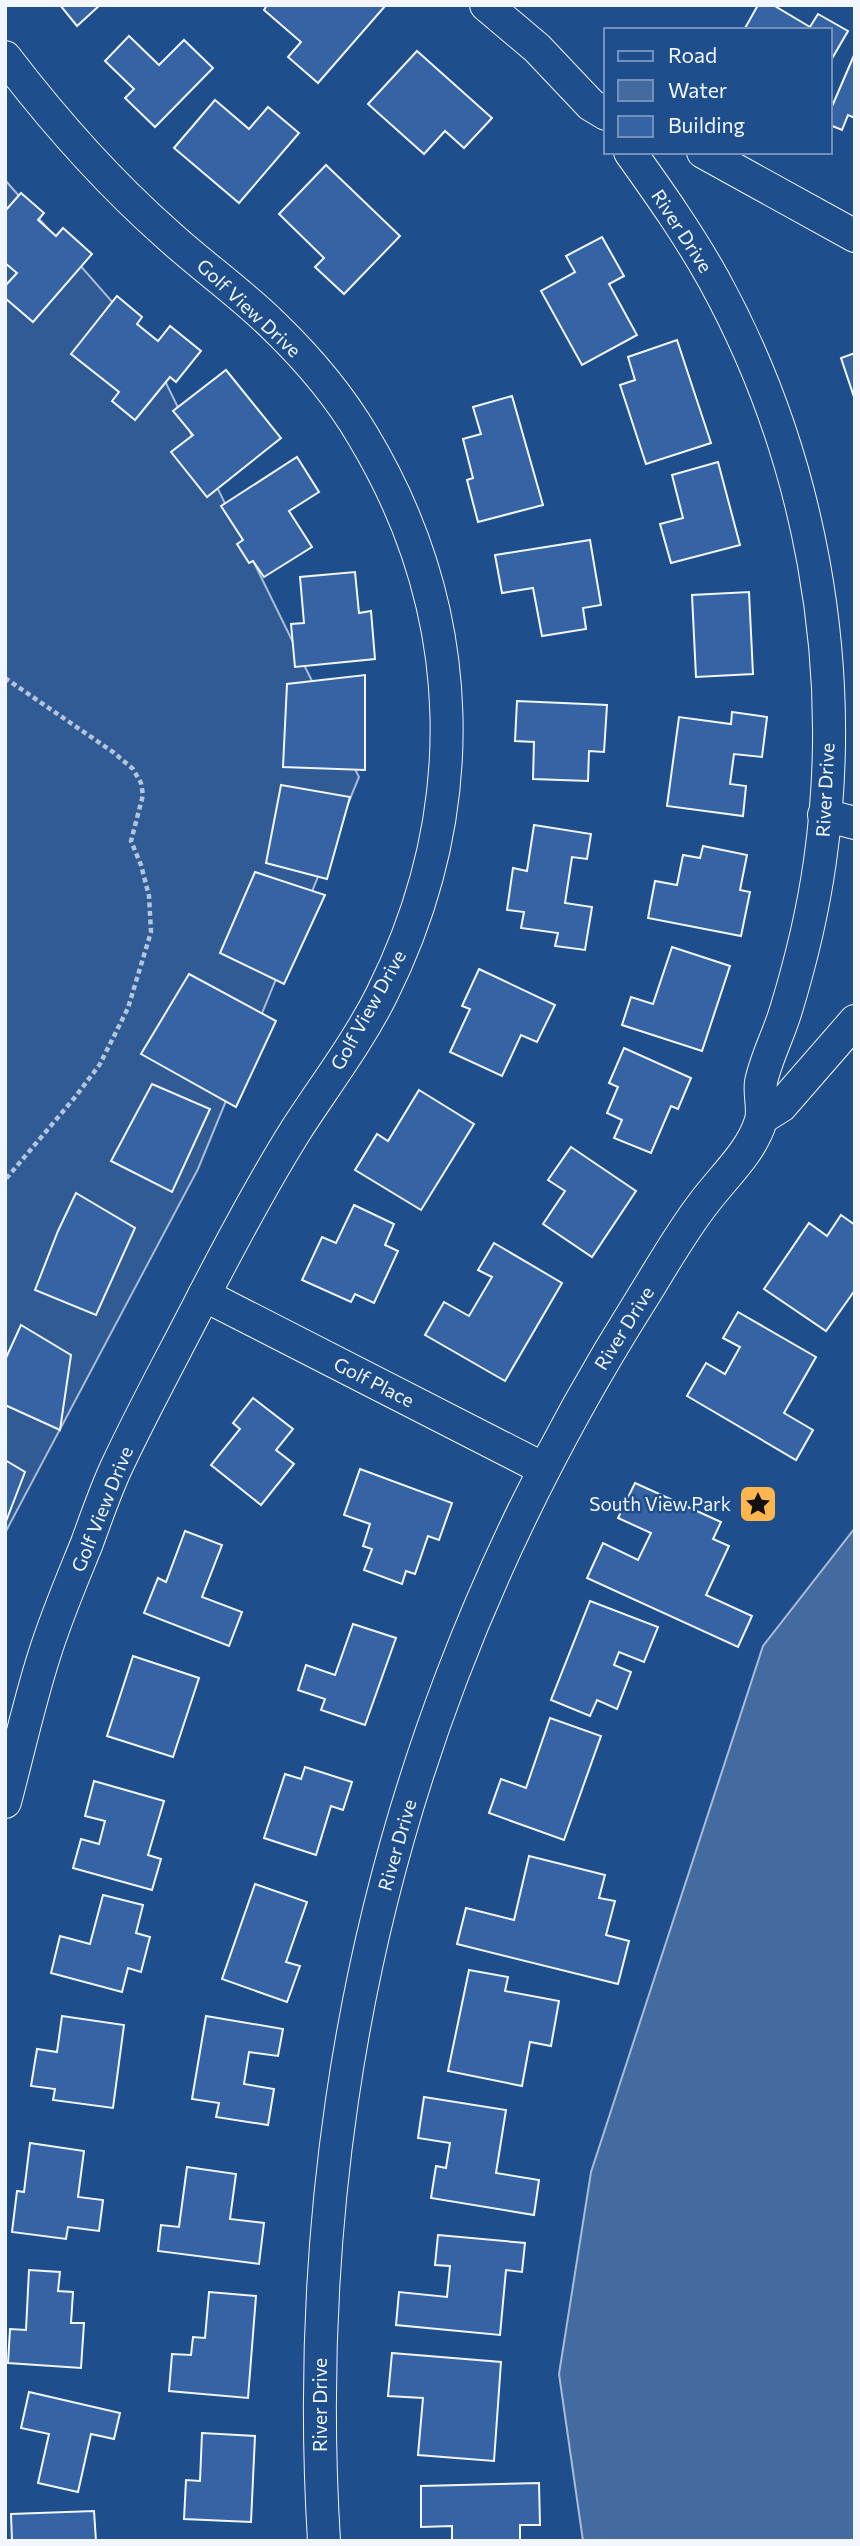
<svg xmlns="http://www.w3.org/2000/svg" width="860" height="2546" viewBox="0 0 860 2546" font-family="Commissioner,sans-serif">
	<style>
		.built { fill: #305b95; stroke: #a8bbd7; stroke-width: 2 }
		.water { fill: #446ba0; stroke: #a8bbd7; stroke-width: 2 }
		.building { fill: #3563a3; stroke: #f2f6ff; stroke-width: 2 }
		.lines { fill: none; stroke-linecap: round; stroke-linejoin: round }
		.minor-casing { stroke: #f2f6ff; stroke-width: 34 }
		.path { stroke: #b3c4dc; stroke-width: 4.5; stroke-dasharray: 5 3.5; stroke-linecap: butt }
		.minor { stroke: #1f4e8c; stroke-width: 32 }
		.labels { text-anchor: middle; stroke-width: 5; stroke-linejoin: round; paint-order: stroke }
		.street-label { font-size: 19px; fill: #f2f6ff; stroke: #1f4e8c }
		.poi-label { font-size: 19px; fill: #f2f6ff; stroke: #1f4e8c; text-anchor: end }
	</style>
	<rect width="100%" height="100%" fill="#1f4e8c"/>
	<polygon class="built" points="5,180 144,338 359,777 198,1169 5,1533"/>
	<polygon class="water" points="855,1528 855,2541 583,2541 559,2374 591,2172 763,1646"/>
	<g class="building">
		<polygon points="60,5 100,5 77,26"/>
		<polygon points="267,5 386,5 318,83 288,57 301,42 264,10"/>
		<polygon points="758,5 773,5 810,27 818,14 848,31 830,62 830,30 744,30"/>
		<polygon points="129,36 159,65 184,40 213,68 155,127 125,98 134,89 105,61"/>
		<polygon points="417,51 492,118 464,148 445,131 424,154 368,104"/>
		<polygon points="855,53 855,118 848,115 842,130 830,125 830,111"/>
		<polygon points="215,100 249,129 268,107 299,133 239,203 174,148"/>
		<polygon points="326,165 400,236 344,294 315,267 324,258 279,214"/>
		<polygon points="21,193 44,213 38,220 56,236 63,228 92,254 33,322 5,298 5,286 17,273 5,263 5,211"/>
		<polygon points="602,237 624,276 609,284 637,335 582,365 541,291 575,272 566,256"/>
		<polygon points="117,296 142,317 137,324 158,341 170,326 201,351 176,382 170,377 135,420 112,401 119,392 71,354"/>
		<polygon points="677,340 711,443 646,464 620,385 635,380 628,357"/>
		<polygon points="855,353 855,400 841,358"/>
		<polygon points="226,370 281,438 207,497 171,452 193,435 173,411"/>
		<polygon points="512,396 543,505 478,522 467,480 473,478 463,439 481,434 473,407"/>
		<polygon points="297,457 319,492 289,511 312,547 264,577 253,561 249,563 237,544 243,540 221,506"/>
		<polygon points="718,462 740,545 671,563 660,524 683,518 672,475"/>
		<polygon points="590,540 601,605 583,608 586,629 542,636 533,588 502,593 495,555"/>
		<polygon points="355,572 359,613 371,611 375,659 295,667 291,624 304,623 300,577"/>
		<polygon points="749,592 753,674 696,677 692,595"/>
		<polygon points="365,675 365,770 283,767 287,684"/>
		<polygon points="517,701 607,705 604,752 589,751 588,781 533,779 534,742 515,741"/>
		<polygon points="732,712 767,717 762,757 734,754 730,784 746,786 743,816 667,806 679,717 731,724"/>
		<polygon points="281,785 350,797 327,879 266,863"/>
		<polygon points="534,825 591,834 587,859 572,857 565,903 592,907 585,950 555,946 558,933 521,928 524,912 507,910 513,868 527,871"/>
		<polygon points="703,846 747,855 740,890 750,892 741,936 648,918 655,881 677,885 683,855 700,858"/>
		<polygon points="255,872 325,895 284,984 220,953"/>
		<polygon points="672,947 730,966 702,1051 622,1025 631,997 653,1004"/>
		<polygon points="479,969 555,1005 537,1042 521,1035 502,1076 450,1052 470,1009 462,1006"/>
		<polygon points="189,974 276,1021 236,1107 141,1054"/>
		<polygon points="624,1048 691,1078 678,1109 671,1106 651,1153 614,1138 622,1120 607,1113 618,1087 609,1083"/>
		<polygon points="152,1084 210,1109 172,1192 111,1161"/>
		<polygon points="419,1090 474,1124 421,1210 355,1170 377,1134 388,1141"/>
		<polygon points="571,1147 636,1191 592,1257 543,1224 565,1191 548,1180"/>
		<polygon points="76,1193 135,1228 96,1315 35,1290 58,1231"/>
		<polygon points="354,1205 394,1224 385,1245 398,1251 374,1303 355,1294 351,1302 302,1280 322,1237 336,1243"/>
		<polygon points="841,1215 855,1225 855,1290 826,1331 764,1289 809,1223 827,1236"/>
		<polygon points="494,1243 562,1283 505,1381 425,1335 444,1302 469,1316 492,1277 478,1270"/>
		<polygon points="738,1312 816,1357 784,1413 813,1430 796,1460 687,1396 706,1363 725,1374 740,1347 723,1338"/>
		<polygon points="21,1325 71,1355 60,1430 5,1405 5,1360"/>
		<polygon points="253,1398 293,1429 276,1450 294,1464 261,1505 211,1465 240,1429 233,1423"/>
		<polygon points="5,1460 25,1472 5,1524"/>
		<polygon points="360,1469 452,1503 439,1540 428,1536 415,1574 406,1571 402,1584 364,1570 372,1549 363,1546 370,1524 344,1515"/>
		<polygon points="635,1483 721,1522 713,1539 729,1546 706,1595 752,1616 738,1647 587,1578 603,1543 638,1560 651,1533 618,1518"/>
		<polygon points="185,1531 222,1545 202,1597 242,1612 229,1646 144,1613 158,1578 166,1582"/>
		<polygon points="590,1601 658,1627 644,1662 619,1652 614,1665 631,1672 617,1709 597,1700 590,1716 551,1700"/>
		<polygon points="353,1624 396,1638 365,1725 321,1710 325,1699 298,1690 306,1665 335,1675"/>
		<polygon points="133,1656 199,1678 173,1757 107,1736"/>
		<polygon points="550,1718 601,1736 564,1840 489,1813 501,1779 526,1788"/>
		<polygon points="305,1767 352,1782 343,1810 331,1806 316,1855 264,1838 285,1774 301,1779"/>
		<polygon points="94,1781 164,1801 148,1855 161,1859 152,1890 73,1868 81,1839 99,1844 105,1821 85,1816"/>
		<polygon points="529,1856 605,1875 599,1898 615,1901 606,1935 629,1941 618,1984 457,1944 466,1908 514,1920"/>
		<polygon points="255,1884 307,1902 286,1962 300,1966 287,2002 222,1979"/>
		<polygon points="103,1895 143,1905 136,1933 150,1937 141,1972 128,1968 122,1992 51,1973 60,1936 90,1944"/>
		<polygon points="469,1970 508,1977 505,1991 559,2001 551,2046 530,2042 522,2086 448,2071"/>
		<polygon points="62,2016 124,2025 113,2108 53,2100 55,2089 31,2086 37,2049 57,2052"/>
		<polygon points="206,2016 283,2029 278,2056 249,2052 244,2084 274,2089 268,2125 216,2117 219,2103 192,2099"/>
		<polygon points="424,2097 506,2110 496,2173 539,2180 534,2215 431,2198 436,2166 446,2168 450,2143 418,2138"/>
		<polygon points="30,2143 84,2151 78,2197 103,2200 99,2231 68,2227 66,2239 12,2232 17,2191 24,2192"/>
		<polygon points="187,2167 236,2174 230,2219 264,2223 259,2264 158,2251 161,2225 179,2227"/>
		<polygon points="438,2235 525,2243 522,2272 506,2270 500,2335 396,2325 399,2292 447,2297 450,2266 435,2265"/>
		<polygon points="29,2270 60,2272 58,2291 73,2292 71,2323 84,2323 81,2368 8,2363 10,2329 26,2330"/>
		<polygon points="209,2292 256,2296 248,2398 169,2391 172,2354 191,2355 193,2337 205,2338"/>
		<polygon points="392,2353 501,2362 494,2461 418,2455 423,2398 388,2396"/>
		<polygon points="29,2392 120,2413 114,2439 91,2434 78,2492 38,2483 49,2434 21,2428"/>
		<polygon points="202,2433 255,2436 251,2522 184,2519 186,2480 200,2481"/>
		<polygon points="539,2483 540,2525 520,2525 520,2541 452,2541 452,2526 421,2527 421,2486"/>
		<polygon points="94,2511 96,2541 12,2541 11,2514"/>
	</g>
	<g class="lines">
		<defs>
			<g id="minor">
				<polyline points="486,5 537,48 591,105 606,114"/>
				<path d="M5,57C54,121 108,182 168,235C203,267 242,294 275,327C308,359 340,397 363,436C469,613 473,811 382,994C358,1042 325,1085 296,1130C262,1184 232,1241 203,1297C174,1354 143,1410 116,1468C105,1492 96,1518 87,1543C72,1580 56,1617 44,1656C29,1703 18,1753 5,1802"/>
				<polyline points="703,152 855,236"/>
				<polyline points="824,815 855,823"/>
				<polyline points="762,1118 781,1106 855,1021"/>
				<polyline points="204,1295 544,1469"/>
				<path d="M324,2541C306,2247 347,1951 452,1676C502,1545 566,1419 641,1300C661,1268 680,1234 703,1204C722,1178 752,1152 761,1120C764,1108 759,1094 761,1082C766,1058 779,1034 786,1010C801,961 813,911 820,861C848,663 810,455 714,280C689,235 660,194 630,152"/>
			</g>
		</defs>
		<use href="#minor" class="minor-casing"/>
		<polyline class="path" points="5,678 113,752 133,769 141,783 143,795 131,841 141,865 149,896 151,932 128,1008 100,1064 76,1096 5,1180"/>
		<use href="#minor" class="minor"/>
	</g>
	<defs>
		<symbol id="sight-square" viewBox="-11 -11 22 22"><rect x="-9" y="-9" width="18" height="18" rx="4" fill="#ffb74d" stroke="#1f4e8c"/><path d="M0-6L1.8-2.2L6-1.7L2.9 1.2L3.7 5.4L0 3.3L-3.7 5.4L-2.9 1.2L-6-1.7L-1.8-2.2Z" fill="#111"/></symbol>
	</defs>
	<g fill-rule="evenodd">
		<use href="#sight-square" x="736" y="1482" width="44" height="44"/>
	</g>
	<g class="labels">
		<g class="street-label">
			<text transform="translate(682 231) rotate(57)" y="7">River Drive</text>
			<text transform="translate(249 308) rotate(43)" y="7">Golf View Drive</text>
			<text transform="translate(825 790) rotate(-87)" y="7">River Drive</text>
			<text transform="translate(368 1010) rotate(-61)" y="7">Golf View Drive</text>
			<text transform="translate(624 1328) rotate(-58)" y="7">River Drive</text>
			<text transform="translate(374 1382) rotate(27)" y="7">Golf Place</text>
			<text transform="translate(102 1509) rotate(-68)" y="7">Golf View Drive</text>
			<text transform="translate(397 1845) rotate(-74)" y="7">River Drive</text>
			<text transform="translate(320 2405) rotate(-90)" y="7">River Drive</text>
		</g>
		<g class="poi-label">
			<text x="731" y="1511">South View Park</text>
		</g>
	</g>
	<rect width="860" height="2546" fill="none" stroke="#f2f6ff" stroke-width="14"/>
	<rect x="604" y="28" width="228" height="126" fill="#1f4e8c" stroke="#7391ba" stroke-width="2"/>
	<rect x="618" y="51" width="35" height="10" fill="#1f4e8c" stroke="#7391ba" stroke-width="2"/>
	<text x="668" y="63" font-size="21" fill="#f2f6ff">Road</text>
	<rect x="618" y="80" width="35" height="21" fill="#446ba0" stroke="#7391ba" stroke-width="2"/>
	<text x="668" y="98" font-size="21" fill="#f2f6ff">Water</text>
	<rect x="618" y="116" width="35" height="21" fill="#3563a3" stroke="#7391ba" stroke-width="2"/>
	<text x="668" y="133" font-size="21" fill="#f2f6ff">Building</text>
</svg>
